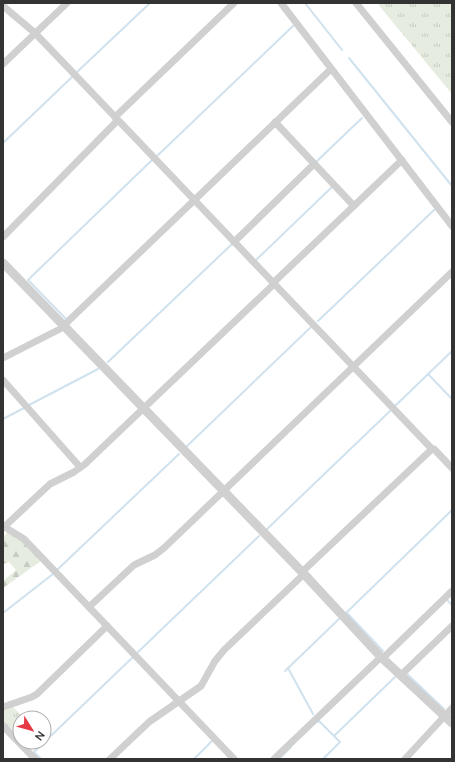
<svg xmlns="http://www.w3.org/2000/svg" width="455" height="762" viewBox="0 0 455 762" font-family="'Nunito Sans',sans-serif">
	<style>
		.grass { fill: url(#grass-tufts) }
		.forest { fill: url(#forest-firs) }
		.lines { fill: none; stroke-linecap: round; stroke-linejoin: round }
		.stream { stroke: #cfe2ee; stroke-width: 2 }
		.minor { stroke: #d0d0d0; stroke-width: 7 }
		.tertiary { stroke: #d0d0d0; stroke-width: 9 }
	</style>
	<defs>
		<pattern id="grass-tufts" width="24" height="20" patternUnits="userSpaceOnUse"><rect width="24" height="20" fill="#e6ecdf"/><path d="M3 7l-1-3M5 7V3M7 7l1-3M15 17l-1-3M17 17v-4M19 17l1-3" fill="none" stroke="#c6cbc0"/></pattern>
		<pattern id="forest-firs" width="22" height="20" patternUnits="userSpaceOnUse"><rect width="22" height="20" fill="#e6ecdf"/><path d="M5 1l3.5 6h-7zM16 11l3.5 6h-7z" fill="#c6cbc0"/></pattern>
	</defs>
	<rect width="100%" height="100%" fill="#fff"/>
	<g class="grass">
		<polygon points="377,3 452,3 452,94"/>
		<polygon points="12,706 24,718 20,718 20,729 15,734 3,722 3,708"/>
	</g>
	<polygon class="forest" points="8,531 22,540 41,561 3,588 3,581 16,570 9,562 3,564 3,538"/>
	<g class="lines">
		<g class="stream">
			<polyline points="305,3 342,50"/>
			<polyline points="349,58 452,186"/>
			<polyline points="76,73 150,3"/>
			<polyline points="3,143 72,77"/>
			<polyline points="156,157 293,26"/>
			<polyline points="317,163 316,162 362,118"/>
			<polyline points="255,261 332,187"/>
			<polyline points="66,319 28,280 152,160"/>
			<polyline points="318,321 434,210"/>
			<polyline points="108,362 232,244"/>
			<polyline points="428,374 452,399"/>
			<polyline points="29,405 98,369"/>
			<polyline points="395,406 452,351"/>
			<polyline points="3,419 24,408"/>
			<polyline points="186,447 311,327"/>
			<polyline points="266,530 390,411"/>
			<polyline points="57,570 179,454"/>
			<polyline points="446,599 452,605"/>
			<polyline points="3,613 53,574"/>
			<polyline points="346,613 452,510"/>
			<polyline points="347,613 383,651"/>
			<polyline points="137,653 259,536"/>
			<polyline points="288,668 313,714"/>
			<polyline points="285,671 339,619"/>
			<polyline points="406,673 444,709"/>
			<polyline points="451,716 452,717"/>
			<polyline points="317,722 319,721 334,736"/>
			<polyline points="41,759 34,752 133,657"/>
			<polyline points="194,759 212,741"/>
			<polyline points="279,759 291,747"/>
			<polyline points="323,759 340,742 334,736 395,677"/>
		</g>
		<g class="minor">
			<polyline points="281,3 452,226"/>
			<polyline points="356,3 452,122"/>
			<polyline points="3,6 35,33 432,449 302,572"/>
			<polyline points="3,64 67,3"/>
			<polyline points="115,117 234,3"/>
			<polyline points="275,122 354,206"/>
			<polyline points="3,237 117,121"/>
			<polyline points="234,242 314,164"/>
			<polyline points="273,283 402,160"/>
			<polyline points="3,358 60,329 331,69"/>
			<polyline points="3,380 80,467"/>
			<polyline points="432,449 434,449 452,468"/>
			<polyline points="3,526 24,539 234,759"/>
			<polyline points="4,527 50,484 74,472 84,465 274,284"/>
			<polyline points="89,607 134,565 155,555 164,548 452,272"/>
			<polyline points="383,658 452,591"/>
			<polyline points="401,675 452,626"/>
			<polyline points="3,707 32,697 37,694 107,626"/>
			<polyline points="3,726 35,759"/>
			<polyline points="110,759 149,722 201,686 215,661 224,650 304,574"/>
			<polyline points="274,759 381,657"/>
			<polyline points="405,759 452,708"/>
		</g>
		<polyline class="tertiary" points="3,263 304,574 381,657 452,723"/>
	</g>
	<rect width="455" height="762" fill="none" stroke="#333333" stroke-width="8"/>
	<g transform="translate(32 730) rotate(127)"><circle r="19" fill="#ffffff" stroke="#adadad"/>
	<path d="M0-3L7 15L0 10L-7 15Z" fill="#e63946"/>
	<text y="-6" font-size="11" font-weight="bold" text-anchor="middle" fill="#333333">N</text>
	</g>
</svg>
